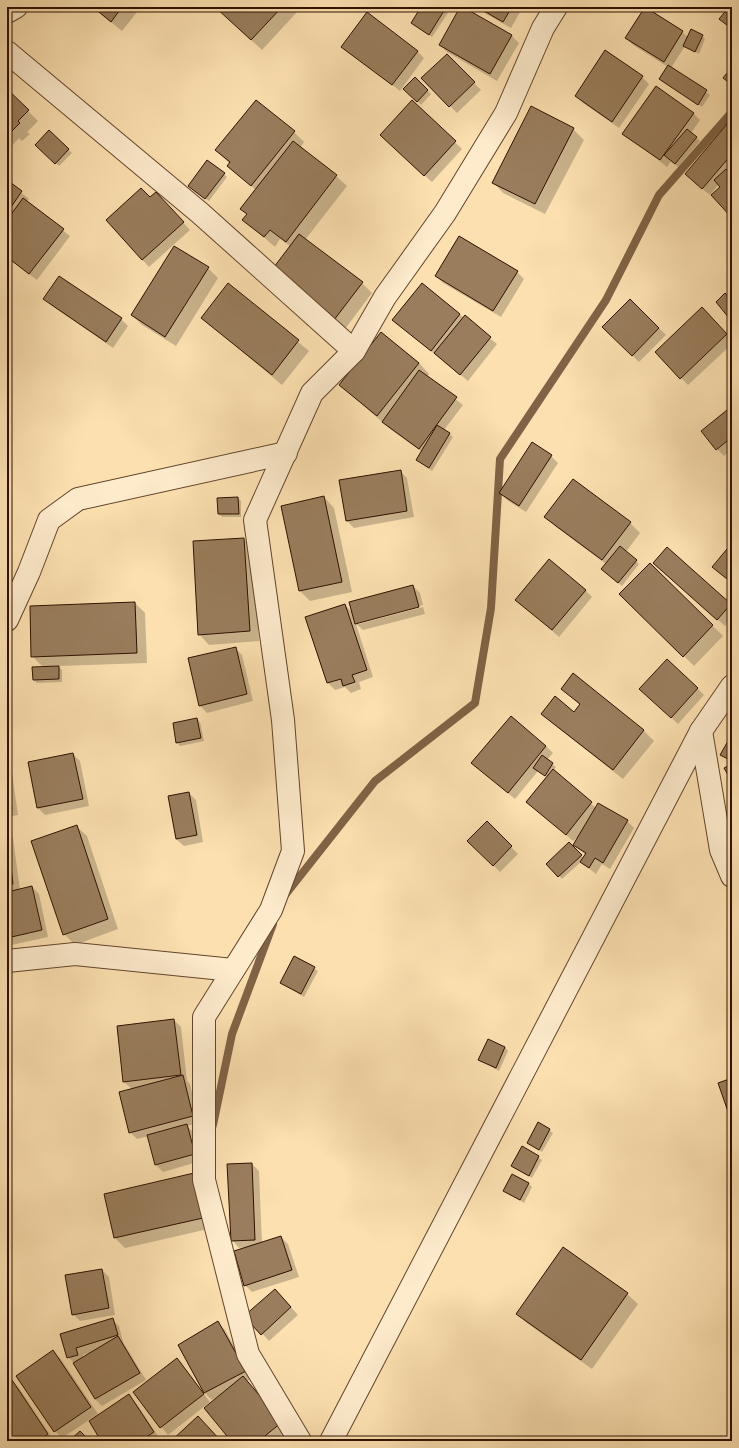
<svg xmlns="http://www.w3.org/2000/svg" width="739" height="1448" viewBox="0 0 739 1448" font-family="'Libre Bodoni',serif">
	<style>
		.shadow { fill: #0003; fill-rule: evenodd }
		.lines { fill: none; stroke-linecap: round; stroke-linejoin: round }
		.stream { stroke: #806346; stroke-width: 8 }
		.building { fill: #997d5c; stroke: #2e1100 }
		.street-casing { stroke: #62452c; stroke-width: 24 }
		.street { stroke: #fdebcc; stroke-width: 22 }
	</style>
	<rect width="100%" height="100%" fill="#fce0b0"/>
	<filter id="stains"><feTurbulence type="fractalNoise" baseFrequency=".005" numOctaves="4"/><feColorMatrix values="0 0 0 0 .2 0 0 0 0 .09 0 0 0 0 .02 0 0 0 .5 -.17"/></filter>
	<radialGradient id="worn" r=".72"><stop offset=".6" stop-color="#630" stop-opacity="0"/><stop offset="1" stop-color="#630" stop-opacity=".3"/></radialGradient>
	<g class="shadow">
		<polygon points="92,7 141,7 122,31"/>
		<polygon points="216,7 291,7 297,12 262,50"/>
		<polygon points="422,7 441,7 448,13 432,37 412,23"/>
		<polygon points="446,7 453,7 450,10"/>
		<polygon points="461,7 512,36 519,43 497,81 447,52 440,45"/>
		<polygon points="474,7 523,7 511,28"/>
		<polygon points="682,32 688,37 702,36 705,39 699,54 685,46 671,68 710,95 702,107 664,82 660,79 668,67 633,45 626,38"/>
		<polygon points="343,47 418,52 424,58 400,91"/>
		<polygon points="447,55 481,90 457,113 423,78"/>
		<polygon points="642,77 649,84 619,128 583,103 576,96"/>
		<polygon points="415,78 431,94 421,105 405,89"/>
		<polygon points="7,90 38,121 27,132 30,134 22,141 19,138 7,151"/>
		<polygon points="412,101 462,149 432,182 388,142"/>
		<polygon points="693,113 700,120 691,133 700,141 678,167 671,161 667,167 624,133"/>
		<polygon points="732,120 732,169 728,173 732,177 732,217 719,184 710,195 693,181"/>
		<polygon points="573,129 584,140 545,214 503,193 493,182"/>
		<polygon points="49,131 72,153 59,166 36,145"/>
		<polygon points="294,132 304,142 300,148 336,176 347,186 305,240 362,283 372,293 345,329 282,282 291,247 280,239 275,247 244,220 248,215 241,209 256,190 228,166 230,164 216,150"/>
		<polygon points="224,174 227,177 209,201 193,189"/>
		<polygon points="7,182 29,199 26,202 70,236 37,280 7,258"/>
		<polygon points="150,199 163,200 190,230 149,267 107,221"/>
		<polygon points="208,268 218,278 176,346 142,325 132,315"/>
		<polygon points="517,272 524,279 501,317 443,283 436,276"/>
		<polygon points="228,284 309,351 282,385 202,318"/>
		<polygon points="45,299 121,319 128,326 113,348 52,306"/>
		<polygon points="630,300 666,335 639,362 603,327"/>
		<polygon points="459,314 497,344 468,381 401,327"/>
		<polygon points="709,316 732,340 732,344 688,385 681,378"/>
		<polygon points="381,333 419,363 429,374 427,377 463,405 444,430 453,437 432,471 417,460 422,452 390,429 340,385"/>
		<polygon points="732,407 732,449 724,456 717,449"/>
		<polygon points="551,456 558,463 526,512 507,500 500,493"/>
		<polygon points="400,471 407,478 414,517 354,528 347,521"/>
		<polygon points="324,497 334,508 352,592 310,601 300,591"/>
		<polygon points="238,498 241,501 241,517 222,517 219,514"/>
		<polygon points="546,516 630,523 640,533 626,552 639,564 622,586 602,569 606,564 556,527"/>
		<polygon points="244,539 254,549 259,641 209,645 199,634"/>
		<polygon points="667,549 732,607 732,618 725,626 661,570"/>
		<polygon points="650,564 723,636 694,666 621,594"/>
		<polygon points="413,586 420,593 423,605 359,622 359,624 423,607 425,614 363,630 356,624 373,677 359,682 361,689 351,693 345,687 335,690 328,683 306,618 345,605 353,613"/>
		<polygon points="585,590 592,597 559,637 524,606"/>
		<polygon points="135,603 145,613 147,663 58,666 62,670 62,682 37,683 34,680 43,667 32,656"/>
		<polygon points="235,648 242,655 253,701 207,713 200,706"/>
		<polygon points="697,688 704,695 678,724 648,696"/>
		<polygon points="562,689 644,731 654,741 623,779 553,724 543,714 574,713 580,705"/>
		<polygon points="197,719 200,722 204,741 180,746 177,742"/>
		<polygon points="546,746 553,753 547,760 556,767 553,771 596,808 599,804 627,821 634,828 610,869 602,864 596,874 581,862 562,879 548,864 569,843 584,859 586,855 574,845 579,836 573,841 528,802 548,778 538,771 515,799 472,763"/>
		<polygon points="73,754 80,761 89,806 45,815 38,808 29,763"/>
		<polygon points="7,768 12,773 18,815 7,817"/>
		<polygon points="189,793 196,800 203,842 184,846 176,839 169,797"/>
		<polygon points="487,822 518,854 500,872 469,841"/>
		<polygon points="76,826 87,836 118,929 75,945 64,934"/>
		<polygon points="7,832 13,838 20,890 32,887 39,894 48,937 7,946"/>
		<polygon points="294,957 318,971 304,997 281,983"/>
		<polygon points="174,1020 181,1027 187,1081 190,1084 199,1123 187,1126 193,1132 201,1161 163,1172 156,1165 149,1136 137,1139 130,1132 132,1089 124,1082"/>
		<polygon points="505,1047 508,1051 499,1071 479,1060"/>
		<polygon points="538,1123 553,1133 542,1152 528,1142"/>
		<polygon points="523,1148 542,1160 532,1178 513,1166"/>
		<polygon points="252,1164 259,1171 262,1244 281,1237 288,1244 299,1277 252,1292 245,1285 248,1247 239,1248 232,1240"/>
		<polygon points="193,1174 213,1228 125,1248 115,1238 105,1194"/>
		<polygon points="529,1184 532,1187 524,1203 504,1191"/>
		<polygon points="7,1228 13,1248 7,1250"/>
		<polygon points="102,1270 109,1277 115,1315 80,1321 73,1314"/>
		<polygon points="627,1294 638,1304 592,1369 528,1324 517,1314"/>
		<polygon points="282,1297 298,1315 269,1341 246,1316"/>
		<path d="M112,1319L119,1326L123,1342L146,1380L102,1406L95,1399L76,1365L68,1357L61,1334ZM90,1353V1354L83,1358V1355Z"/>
		<polygon points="218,1323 225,1330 252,1378 247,1381 288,1430 274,1441 232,1441 219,1396 212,1400 205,1393 179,1345"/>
		<polygon points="53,1352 60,1358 98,1414 62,1438 55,1431 17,1376"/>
		<polygon points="177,1360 210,1402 168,1435 134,1392"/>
		<polygon points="12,1381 19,1388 54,1441 7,1441 7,1384"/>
		<polygon points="129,1396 136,1403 160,1439 158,1441 103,1441"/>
	</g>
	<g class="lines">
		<g class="stream">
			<polyline points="285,895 375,781 475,703 491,608 500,459 606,300 659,195 732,112"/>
			<polyline points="213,1125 232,1034 273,924"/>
		</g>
	</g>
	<g class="building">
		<polygon points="93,7 122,7 111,22"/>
		<polygon points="215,7 282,7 251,40"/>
		<polygon points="421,7 442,7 445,9 429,35 411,23"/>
		<polygon points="460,7 463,7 512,35 490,74 439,45"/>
		<polygon points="477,7 512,7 503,22"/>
		<polygon points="645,7 683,31 664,62 625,38"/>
		<polygon points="729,7 732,7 732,29 719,19"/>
		<polygon points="367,12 418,51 392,85 341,47"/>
		<polygon points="691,29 703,35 695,52 683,46"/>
		<polygon points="605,50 643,76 612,122 575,96"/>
		<polygon points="447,54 475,82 449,107 421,78"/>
		<polygon points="668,65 707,90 698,105 659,79"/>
		<polygon points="732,67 732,85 723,78"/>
		<polygon points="415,77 428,90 417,102 403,89"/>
		<polygon points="656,86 694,113 660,160 622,134"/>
		<polygon points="7,89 29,110 18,121 20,123 11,132 8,129 7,130"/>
		<polygon points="256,100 295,131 251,186 227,166 230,162 215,150"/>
		<polygon points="412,100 456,141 424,176 380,135"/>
		<polygon points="531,106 574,128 535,204 492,183"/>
		<polygon points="732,118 732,154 702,189 685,174"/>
		<polygon points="687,129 697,137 675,164 664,155"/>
		<polygon points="49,130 69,149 55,164 35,145"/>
		<polygon points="293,141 337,175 286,242 270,230 264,237 242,220 247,214 240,209"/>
		<polygon points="207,160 225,173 205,199 188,186"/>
		<polygon points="726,169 732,176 732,218 711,195 720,187 714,180"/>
		<polygon points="7,180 22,191 7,213"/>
		<polygon points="141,188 150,197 156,192 184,222 142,260 106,220"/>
		<polygon points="23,198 64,229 29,274 7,257 7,220"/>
		<polygon points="299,234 363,282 334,320 271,271"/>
		<polygon points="459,236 518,271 493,311 435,276"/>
		<polygon points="174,246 209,267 165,337 131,315"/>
		<polygon points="59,276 122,318 106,342 43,299"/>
		<polygon points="228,283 299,340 272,375 201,318"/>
		<polygon points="422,283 460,314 431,351 392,320"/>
		<polygon points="732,288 732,299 727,293"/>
		<polygon points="725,293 732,301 732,315 729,318 716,302"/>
		<polygon points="630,299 659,328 632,356 602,327"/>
		<polygon points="702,307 727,334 680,379 655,352"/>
		<polygon points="465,315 491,337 460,375 434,353"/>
		<polygon points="381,332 419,363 377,416 339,385"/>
		<polygon points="419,370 457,397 419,449 382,422"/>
		<polygon points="732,406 732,437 716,450 701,431"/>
		<polygon points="437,425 450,433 429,468 416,460"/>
		<polygon points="532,442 552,455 519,506 499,493"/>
		<polygon points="401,470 407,511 346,521 339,480"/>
		<polygon points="573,479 631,522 602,560 544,517"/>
		<polygon points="324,496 342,582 299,591 281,506"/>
		<polygon points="238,497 239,514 218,514 217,498"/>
		<polygon points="244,538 250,631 198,635 193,541"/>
		<polygon points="732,543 732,583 712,567"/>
		<polygon points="620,546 637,560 618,583 601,569"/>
		<polygon points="667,547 731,604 717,620 653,563"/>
		<polygon points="549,559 586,590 552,630 515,600"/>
		<polygon points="650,563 713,625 683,657 619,594"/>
		<polygon points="413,585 419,607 355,624 349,602"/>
		<polygon points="135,602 137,653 31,657 30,606"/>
		<polygon points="345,604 367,670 352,675 355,682 343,686 341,679 327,683 305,617"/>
		<polygon points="236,647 247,694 199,706 188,658"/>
		<polygon points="667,659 698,688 671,718 639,689"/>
		<polygon points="59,666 59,679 33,680 32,667"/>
		<polygon points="573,673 644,730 613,770 541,714 555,696 574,712 580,704 561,689"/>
		<polygon points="511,716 546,746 508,793 471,763"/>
		<polygon points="197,718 201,738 176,743 173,723"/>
		<polygon points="728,741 732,743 732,761 720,755"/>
		<polygon points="73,753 83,799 37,808 28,762"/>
		<polygon points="542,755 553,763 545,776 533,768"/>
		<polygon points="732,764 732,782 724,768"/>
		<polygon points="553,769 592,802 566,835 526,802"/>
		<polygon points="7,774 12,809 7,809"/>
		<polygon points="189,792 197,835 176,839 168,796"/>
		<polygon points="598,803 628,820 603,863 595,858 589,868 580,862 586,853 573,845"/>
		<polygon points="487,821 512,846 493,866 467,841"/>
		<polygon points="77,825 108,919 63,935 31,841"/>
		<polygon points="7,835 13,884 7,885"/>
		<polygon points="569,842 582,855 558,877 546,864"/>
		<polygon points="32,886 42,930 7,938 7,892"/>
		<polygon points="294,956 315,967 301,994 280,983"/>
		<polygon points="174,1019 181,1075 123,1082 117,1026"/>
		<polygon points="488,1039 505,1047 496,1068 478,1060"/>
		<polygon points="183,1075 193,1116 129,1133 119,1092"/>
		<polygon points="732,1078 732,1123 718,1083"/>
		<polygon points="538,1122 550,1129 539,1150 527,1143"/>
		<polygon points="187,1124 195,1154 155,1165 147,1135"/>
		<polygon points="522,1146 539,1156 529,1176 511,1166"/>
		<polygon points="252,1163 255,1240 231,1241 227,1164"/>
		<polygon points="194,1173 203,1218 114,1238 104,1194"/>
		<polygon points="512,1174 529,1183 520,1200 503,1191"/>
		<polygon points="281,1236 292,1270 244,1286 234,1251"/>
		<polygon points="563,1247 628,1293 581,1360 516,1314"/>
		<polygon points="102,1269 109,1308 72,1315 65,1275"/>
		<polygon points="275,1289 291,1307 261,1335 244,1316"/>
		<polygon points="113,1318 118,1335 76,1348 78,1355 67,1358 60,1334"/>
		<polygon points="218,1321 246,1371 204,1393 178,1345"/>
		<polygon points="118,1336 140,1373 95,1399 73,1363"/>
		<polygon points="53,1350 91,1407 54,1432 16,1376"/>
		<polygon points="177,1358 204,1394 160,1428 133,1392"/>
		<polygon points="243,1376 282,1422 259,1441 231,1441 204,1408"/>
		<polygon points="12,1380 48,1434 38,1441 7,1441 7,1383"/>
		<polygon points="129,1394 154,1432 140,1441 101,1441 89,1421"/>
		<polygon points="198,1416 221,1441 171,1441"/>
		<polygon points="80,1431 90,1441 69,1441"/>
	</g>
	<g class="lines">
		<defs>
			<g id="street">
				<polyline points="7,12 16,7"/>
				<polyline points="7,52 200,213 354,351"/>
				<polyline points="7,620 29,572 49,520 78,499 286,453"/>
				<polyline points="701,731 721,850 732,876"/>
				<polyline points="7,961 75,954 233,970"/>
				<polyline points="300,1441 248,1354 204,1180 204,1017 271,910 293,851 283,720 255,520 312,393 354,351 385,297 445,213 506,113 543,28 556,7"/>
				<polyline points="331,1441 701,731 732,686"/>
			</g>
		</defs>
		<use href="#street" class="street-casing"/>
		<use href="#street" class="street"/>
	</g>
	<rect width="739" height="1448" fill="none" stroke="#fce0b0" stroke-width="24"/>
	<rect x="8" y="8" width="723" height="1432" fill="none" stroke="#2e1100" stroke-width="2"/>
	<rect x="12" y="12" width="715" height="1424" fill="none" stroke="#2e1100"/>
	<rect width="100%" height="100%" filter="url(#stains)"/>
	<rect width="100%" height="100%" fill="url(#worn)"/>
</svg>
